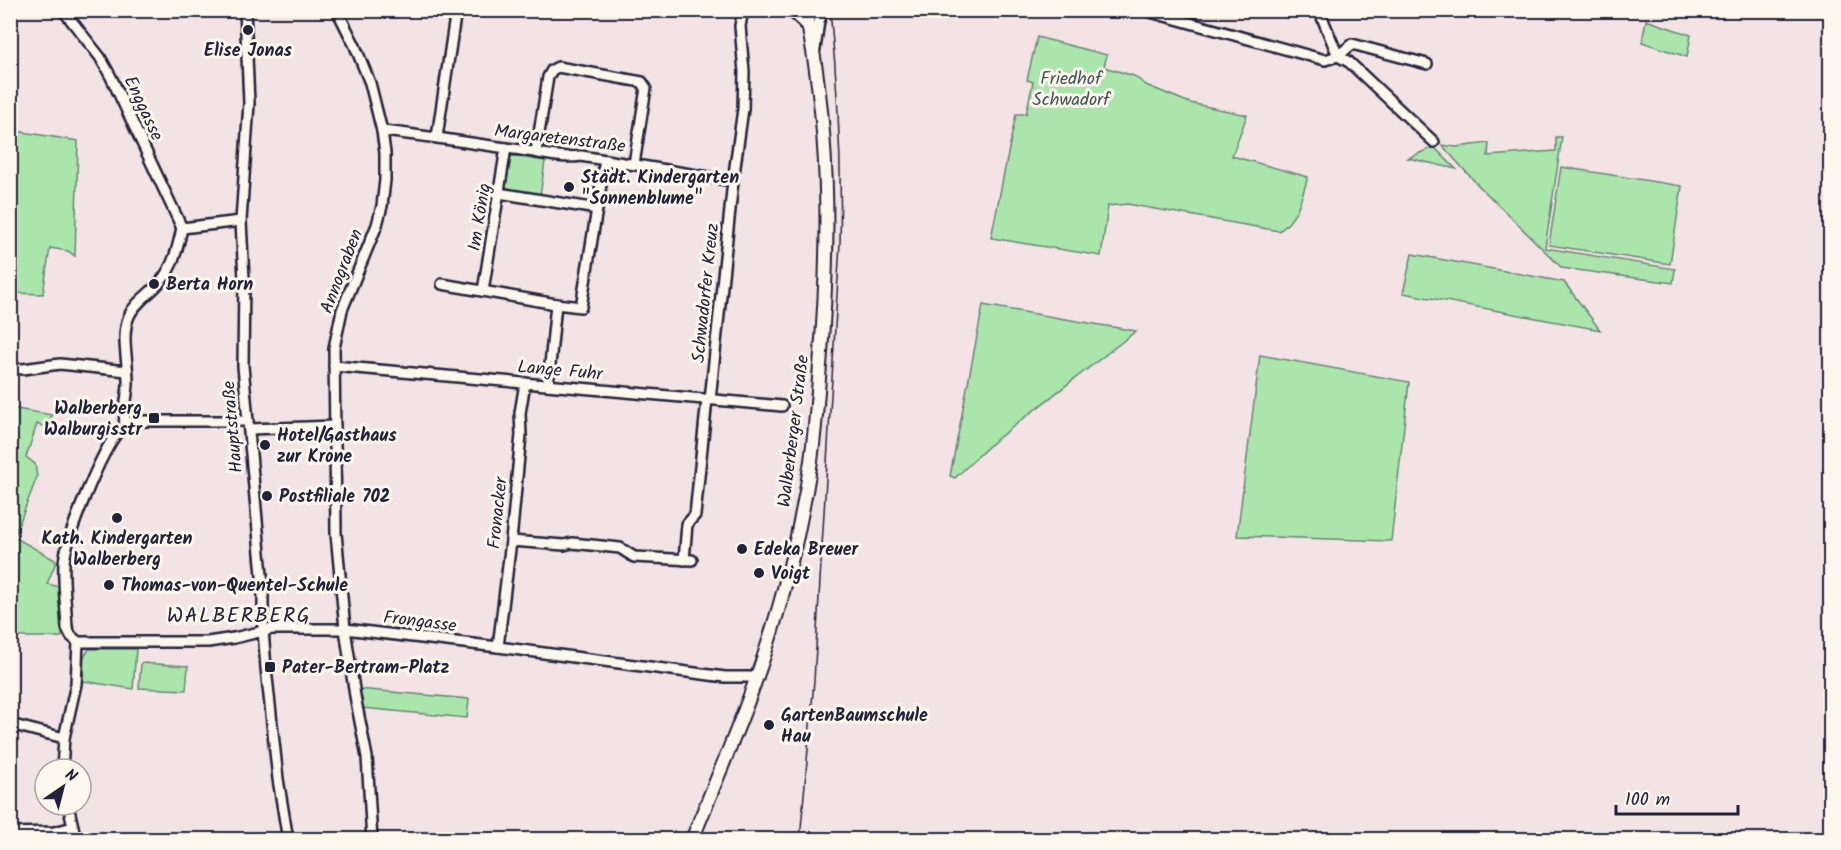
<svg xmlns="http://www.w3.org/2000/svg" width="1841" height="850" viewBox="0 0 1841 850" font-family="Kalam,sans-serif">
	<style>
		.green { fill: #aae6ac; stroke: #668474; stroke-width: 1.5 }
		.lines { fill: none; stroke-linecap: round; stroke-linejoin: round }
		.minor-casing { stroke: #22223b; stroke-width: 14 }
		.major-casing { stroke: #22223b; stroke-width: 16 }
		.minor { stroke: #fbf7ec; stroke-width: 9 }
		.major { stroke: #fbf7ec; stroke-width: 12 }
		.tram { stroke: #22223b; stroke-width: 1.5 }
		.poi-dot { fill: #22223b; stroke: #fbf7ec; stroke-width: 2 }
		.labels { text-anchor: middle; stroke-width: 6; stroke-linejoin: round; paint-order: stroke }
		.poi-label { font-size: 18px; font-weight: bold; fill: #22223b; stroke: #fbf7ec; text-anchor: start }
		.park-label { font-size: 18px; fill: #445357; stroke: #fbf7ec }
		.street-label { font-size: 18px; fill: #22223b; stroke: #fbf7ec }
		.quarter-label { font-size: 21px; letter-spacing: 1.5px; fill: #22223b; stroke: #fbf7ec }
	</style>
	<rect width="100%" height="100%" fill="#f4e3e5"/>
	<filter id="ink" filterUnits="userSpaceOnUse"><feTurbulence type="fractalNoise" baseFrequency=".0167" numOctaves="2"/><feDisplacementMap in="SourceGraphic" scale="12" xChannelSelector="R" yChannelSelector="G"/><feConvolveMatrix kernelMatrix="1 2 1 2 8 2 1 2 1" color-interpolation-filters="sRGB"/></filter>
	<g filter="url(#ink)">
		<g class="green">
			<polygon points="1646,20 1691,35 1687,57 1642,42"/>
			<path d="M1037,37L1107,55L1104,67L1134,76L1146,85L1190,103L1247,115L1232,156L1308,177C1302,196 1297,220 1279,231L1127,204L1108,206L1101,256L991,238L1016,114H1026L1033,82L1027,80Z"/>
			<polygon points="10,130 78,141 75,256 68,251 50,248 43,294 11,293"/>
			<polygon points="1556,137 1562,137 1545,248 1675,269 1673,283 1562,268 1476,183 1442,145 1456,147 1489,143 1488,156 1556,151"/>
			<polygon points="1434,147 1456,169 1408,158"/>
			<polygon points="512,156 545,161 540,197 505,191 508,160"/>
			<polygon points="1561,167 1682,186 1670,264 1549,245"/>
			<polygon points="1412,254 1564,282 1600,330 1403,293"/>
			<polygon points="983,305 1136,331 992,443 955,478 950,476"/>
			<polygon points="1260,355 1409,382 1391,541 1237,536"/>
			<polygon points="11,408 52,415 48,428 37,424 26,457 35,464 37,477 14,537 55,560 56,562 47,584 60,587 62,637 15,637 11,648"/>
			<polygon points="89,649 136,649 133,689 83,681 84,657"/>
			<polygon points="141,663 188,666 186,690 139,688"/>
			<polygon points="358,689 469,699 467,718 362,708"/>
		</g>
		<g class="lines">
			<defs>
				<g id="minor">
					<polyline points="63,10 100,57 111,77 182,228"/>
					<polyline points="245,10 249,103 241,221 244,279 243,366 263,586 263,630 266,668 278,779 288,840"/>
					<polyline points="337,10 355,46 370,83 382,131 385,153 385,180 382,206 377,225 342,310 334,348 336,533 345,629 355,696 367,757 372,840"/>
					<polyline points="790,10 808,27"/>
					<polyline points="1143,10 1325,60 1338,56 1352,44 1427,64"/>
					<polyline points="1319,10 1338,56 1349,62 1434,142"/>
					<polyline points="815,49 819,21 824,10"/>
					<path d="M382,131C429,136 475,144 521,150C542,153 561,159 581,156L733,181"/>
					<polyline points="437,137 456,10"/>
					<polyline points="536,152 548,77 552,70 558,67 642,82 646,88 634,164"/>
					<polyline points="499,193 597,209"/>
					<polyline points="182,228 241,221"/>
					<polyline points="442,284 556,304"/>
					<polyline points="483,291 506,148"/>
					<polyline points="334,366 782,406"/>
					<polyline points="10,368 23,369 60,364 127,371"/>
					<polyline points="548,385 556,304 581,307 605,160"/>
					<polyline points="710,400 733,181 743,109 744,72 740,26 743,10"/>
					<path d="M125,426C123,412 127,398 128,385C129,363 120,337 129,316C135,302 150,294 160,282C173,268 178,247 182,228"/>
					<polyline points="249,429 335,426"/>
					<polyline points="511,541 564,545 572,543 620,548 634,557 692,560"/>
					<polyline points="684,560 687,524 695,515 707,399"/>
					<polyline points="78,642 208,642 234,638 272,629 345,629 498,647 725,677 757,677"/>
					<path d="M78,642L71,636L67,628C66,606 63,585 64,563C66,537 101,452 118,432C123,427 127,424 133,421H247"/>
					<polyline points="498,647 511,541 521,435 520,413 525,383"/>
					<polyline points="10,724 64,738"/>
					<polyline points="62,769 64,738 76,684 78,642"/>
					<polyline points="68,805 76,840"/>
					<polyline points="10,833 54,832 73,827"/>
				</g>
				<path id="major" d="M692,840C719,772 749,706 770,637C788,580 802,520 811,461C816,425 818,389 821,353C830,238 830,123 805,10"/>
			</defs>
			<use href="#minor" class="minor-casing"/>
			<use href="#major" class="major-casing"/>
			<use href="#minor" class="minor"/>
			<use href="#major" class="major"/>
			<path class="tram" d="M800,840L814,681L840,244C842,165 838,88 830,10"/>
		</g>
	</g>
	<g class="poi-dot">
		<circle cx="248" cy="30" r="6"/>
		<circle cx="569" cy="187" r="6"/>
		<circle cx="154" cy="284" r="6"/>
		<rect x="148" y="412" width="12" height="12" rx="3"/>
		<circle cx="265" cy="445" r="6"/>
		<circle cx="267" cy="496" r="6"/>
		<circle cx="117" cy="518" r="6"/>
		<circle cx="742" cy="549" r="6"/>
		<circle cx="759" cy="573" r="6"/>
		<circle cx="109" cy="585" r="6"/>
		<rect x="264" y="661" width="12" height="12" rx="3"/>
		<circle cx="769" cy="725" r="6"/>
	</g>
	<g class="labels">
		<g class="poi-label">
			<text x="248" y="56" text-anchor="middle">Elise Jonas</text>
			<text x="581" y="183">Städt. Kindergarten<tspan x="581" dy="21">"Sonnenblume"</tspan></text>
			<text x="166" y="290">Berta Horn</text>
			<text x="142" y="414" text-anchor="end">Walberberg<tspan x="142" dy="21">Walburgisstr</tspan></text>
			<text x="277" y="441">Hotel/Gasthaus<tspan x="277" dy="21">zur Krone</tspan></text>
			<text x="279" y="502">Postfiliale 702</text>
			<text x="117" y="544" text-anchor="middle">Kath. Kindergarten<tspan x="117" dy="21">Walberberg</tspan></text>
			<text x="754" y="555">Edeka Breuer</text>
			<text x="771" y="579">Voigt</text>
			<text x="121" y="591">Thomas-von-Quentel-Schule</text>
			<text x="282" y="673">Pater-Bertram-Platz</text>
			<text x="781" y="721">GartenBaumschule<tspan x="781" dy="21">Hau</tspan></text>
		</g>
		<g class="park-label">
			<text x="1071" y="84">Friedhof<tspan x="1071" dy="21">Schwadorf</tspan></text>
		</g>
		<g class="street-label">
			<text transform="translate(144 108) rotate(65)" y="6">Enggasse</text>
			<text transform="translate(560 138) rotate(7)" y="6">Margaretenstraße</text>
			<text transform="translate(479 217) rotate(-81)" y="6">Im König</text>
			<text transform="translate(341 271) rotate(-69)" y="6">Annograben</text>
			<text transform="translate(705 293) rotate(-84)" y="6">Schwadorfer Kreuz</text>
			<text transform="translate(560 370) rotate(5)" y="6">Lange Fuhr</text>
			<text transform="translate(232 427) rotate(-95)" y="6">Hauptstraße</text>
			<text transform="translate(793 431) rotate(-83)" y="6">Walberberger Straße</text>
			<text transform="translate(497 513) rotate(-84)" y="6">Fronacker</text>
			<text transform="translate(420 621) rotate(7)" y="6">Frongasse</text>
		</g>
		<g class="quarter-label">
			<text x="239" y="622">WALBERBERG</text>
		</g>
	</g>
	<rect width="1841" height="850" fill="none" stroke="#fbf7ec" stroke-width="36"/>
	<rect x="18" y="18" width="1805" height="814" fill="none" stroke="#22223b" stroke-width="2" filter="url(#ink)"/>
	<g transform="translate(63 787) rotate(35)"><circle r="28" fill="#fbf7ec" stroke="#a4a2a5" stroke-width="1.5"/>
	<path d="M0-4.5L10 22L0 15L-10 22Z" fill="#22223b"/>
	<text y="-9" font-size="16" font-weight="bold" text-anchor="middle" fill="#22223b">N</text>
	</g>
	<path d="M1616 805v9h122v-9" fill="none" stroke="#22223b" stroke-width="3"/>
	<text x="1625" y="805" font-size="18" fill="#22223b" stroke="#fbf7ec" stroke-width="4.5" paint-order="stroke">100 m</text>
</svg>
